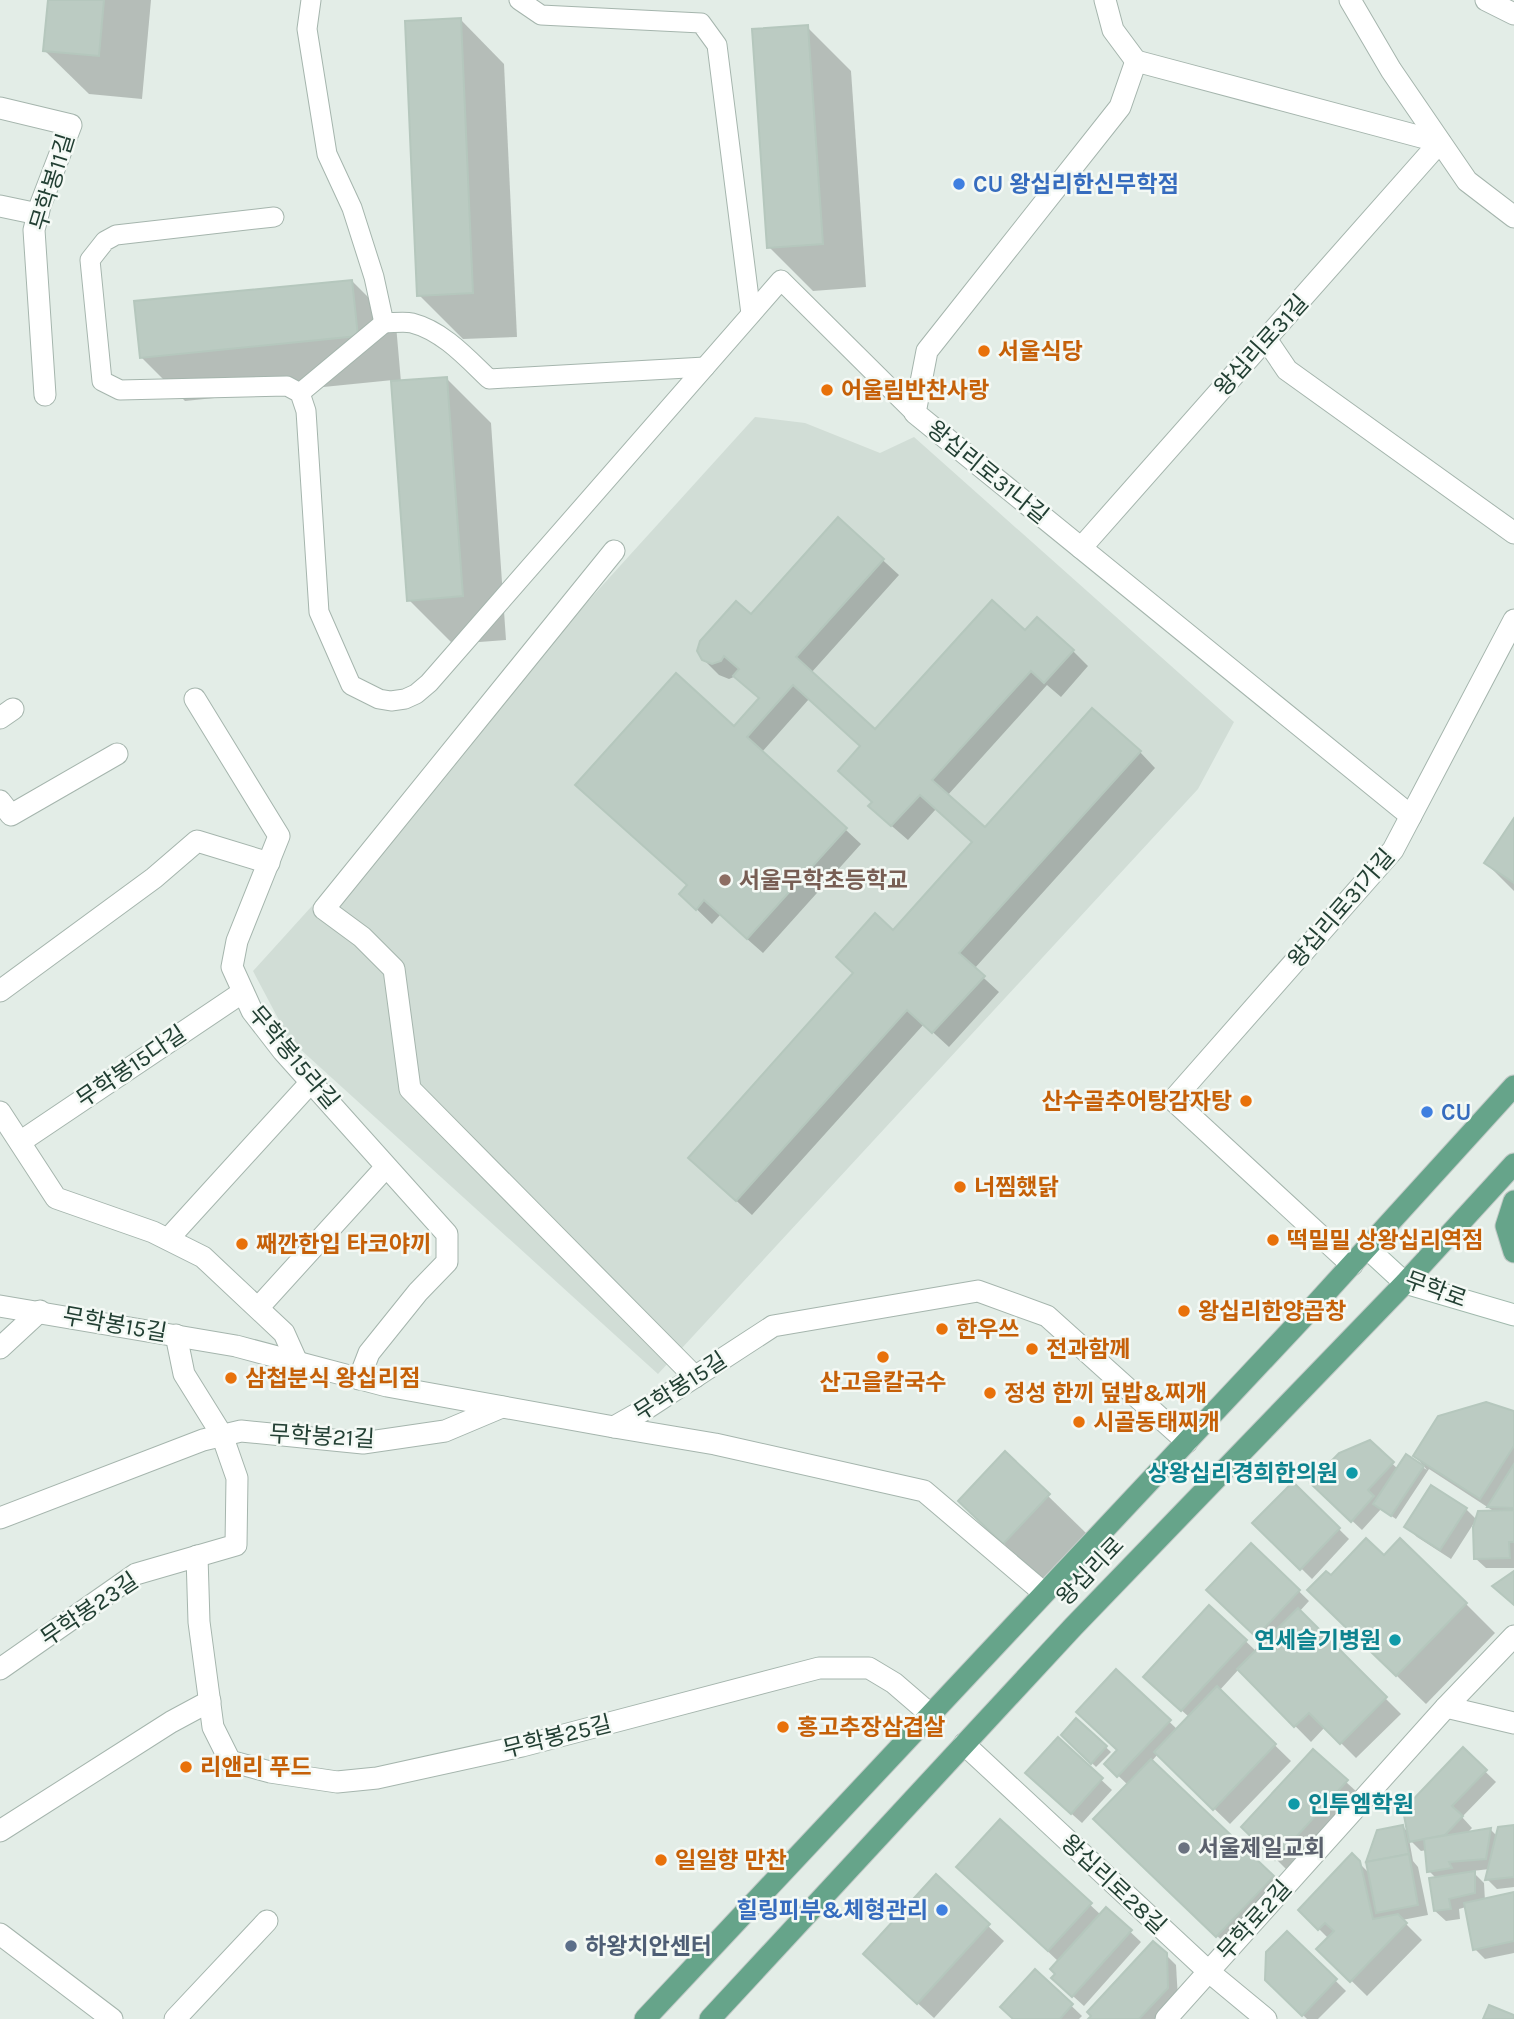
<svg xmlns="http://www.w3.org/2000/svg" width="1514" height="2019" viewBox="0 0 1514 2019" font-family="Karla,'Noto Sans KR',sans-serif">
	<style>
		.built { fill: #d1ddd6 }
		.shadow { fill: #0003 }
		.building { fill: #bbcbc2; stroke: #b5c7bd; stroke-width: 2 }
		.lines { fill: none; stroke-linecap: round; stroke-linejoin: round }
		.lane-casing { stroke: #a5b5ad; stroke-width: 21 }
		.street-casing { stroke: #a5b5ad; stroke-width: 23 }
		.secondary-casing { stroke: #a1b9ad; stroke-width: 23 }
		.primary-casing { stroke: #c1c9c6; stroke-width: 23 }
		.lane { stroke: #fff; stroke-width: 19 }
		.street { stroke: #fff; stroke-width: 21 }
		.secondary { stroke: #fff; stroke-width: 21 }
		.primary { stroke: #66a48a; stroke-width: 21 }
		.shop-dot { fill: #3f7fe0; stroke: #f4f9f5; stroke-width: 2.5 }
		.food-dot { fill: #e8710a; stroke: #f4f9f5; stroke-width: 2.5 }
		.education-dot { fill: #8d6e63; stroke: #f4f9f5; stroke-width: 2.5 }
		.culture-dot { fill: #0f9aa8; stroke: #f4f9f5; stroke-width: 2.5 }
		.worship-dot { fill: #6b7280; stroke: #f4f9f5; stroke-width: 2.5 }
		.service-dot { fill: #5c6f8a; stroke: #f4f9f5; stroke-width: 2.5 }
		.labels { text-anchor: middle; stroke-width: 5; stroke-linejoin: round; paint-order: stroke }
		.street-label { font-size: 23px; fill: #223f33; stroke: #f4f9f5 }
		.shop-label { font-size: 23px; font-weight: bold; fill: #366cbe; stroke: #f4f9f5; text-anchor: start }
		.food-label { font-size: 23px; font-weight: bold; fill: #c56008; stroke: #f4f9f5; text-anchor: start }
		.education-label { font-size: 23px; font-weight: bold; fill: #785e54; stroke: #f4f9f5; text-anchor: start }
		.culture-label { font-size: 23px; font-weight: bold; fill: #0d838f; stroke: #f4f9f5; text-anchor: end }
		.worship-label { font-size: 23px; font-weight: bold; fill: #5b616d; stroke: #f4f9f5; text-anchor: start }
		.service-label { font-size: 23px; font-weight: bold; fill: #4e5e75; stroke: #f4f9f5; text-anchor: start }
	</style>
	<rect width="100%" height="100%" fill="#e3ede7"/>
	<polygon class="built" points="755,417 805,423 880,453 914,437 1234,722 1198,789 658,1374 289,1039 253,971"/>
	<g class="shadow">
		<polygon points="50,0 151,0 142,99 89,94 45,51"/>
		<polygon points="461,20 504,64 517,337 463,339 419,295"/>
		<polygon points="807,27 851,71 866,287 813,291 769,247"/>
		<polygon points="352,281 396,325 401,382 447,379 491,423 506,640 453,644 409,600 393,380 185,401 141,357"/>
		<polygon points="838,519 899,575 811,673 876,731 1025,633 1073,651 1088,666 1061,697 1047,685 947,796 985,830 1140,752 1155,768 974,969 999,992 949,1047 924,1024 752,1215 706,1173 893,932 973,842 936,809 908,840 886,821 873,803 862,747 809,699 762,752 861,844 763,953 720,915 712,924 681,894 688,886 734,728 760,699 736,676 729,679 719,675 703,659 751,616"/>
		<polygon points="1514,821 1514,891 1486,863"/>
		<polygon points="1514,1412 1514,1568 1486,1568 1475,1558 1474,1523 1451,1559 1417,1537 1407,1527 1432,1487 1466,1509 1477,1520 1495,1512 1429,1469 1396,1519 1381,1509 1362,1530 1312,1483 1370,1443 1398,1469 1406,1457 1427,1470 1415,1456"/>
		<polygon points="1005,1454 1086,1533 1041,1580 998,1538"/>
		<polygon points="1293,1484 1349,1539 1312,1579 1255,1523"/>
		<polygon points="1251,1545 1309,1601 1299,1612 1401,1714 1356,1758 1325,1727 1311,1742 1239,1669 1219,1691 1291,1761 1230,1824 1158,1754 1151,1762 1288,1893 1233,1951 1111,1835 1128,1785 1106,1764 1119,1751 1116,1671 1178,1730 1189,1717 1156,1687 1210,1607 1257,1652 1265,1644 1209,1590"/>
		<polygon points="1384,1557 1466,1604 1495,1633 1426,1704 1338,1619 1331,1577"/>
		<polygon points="1076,1720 1111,1752 1096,1767 1063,1735"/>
		<polygon points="1058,1739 1112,1790 1082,1823 1037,1783"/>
		<polygon points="1463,1750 1496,1782 1462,1817 1472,1828 1466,1834 1491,1830 1498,1837 1514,1827 1514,1887 1497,1889 1487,1879 1490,1869 1472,1871 1484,1883 1485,1901 1514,1894 1514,1953 1485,1959 1475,1949 1466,1907 1459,1909 1460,1919 1446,1921 1435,1911 1437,1879 1429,1871 1427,1850 1421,1851 1409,1839 1413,1861 1418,1867 1428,1915 1402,1920 1422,1940 1367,1996 1319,1949 1329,1939 1300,1910 1352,1856 1370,1874 1403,1827 1410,1834"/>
		<polygon points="1346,1782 1357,1792 1286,1869 1244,1827"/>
		<polygon points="1000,1821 1101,1915 1106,1909 1141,1942 1084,2006 1064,1988 1059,1962 959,1867"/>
		<polygon points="936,1877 1004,1941 934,2018 881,1970"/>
		<polygon points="1287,1933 1346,1991 1318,2019 1307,2019 1267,1979"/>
		<polygon points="1154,1943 1176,1965 1178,1999 1159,2019 1090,2019"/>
		<polygon points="1035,1971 1082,2016 1079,2019 1014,2019"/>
	</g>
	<g class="building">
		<polygon points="48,0 104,0 99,56 43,51"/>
		<polygon points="461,18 473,293 417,296 405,21"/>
		<polygon points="808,25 823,244 767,248 752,29"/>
		<polygon points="352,280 358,336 140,358 134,301"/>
		<polygon points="447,377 463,596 407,601 391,381"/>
		<polygon points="838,517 884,559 796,657 875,729 992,600 1025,630 1037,617 1074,650 1044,683 1031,671 932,780 985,827 1092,708 1141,751 959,953 985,976 932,1033 907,1010 736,1201 688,1158 853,973 836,957 875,913 893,930 972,842 920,795 891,826 868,806 872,802 838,771 860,746 793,685 747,737 847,828 747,939 704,900 696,910 679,894 687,885 575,785 676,673 734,726 759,698 733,676 739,669 724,656 721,661 712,664 702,660 697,651 700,641 736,601 751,614"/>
		<polygon points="1514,818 1514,883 1484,863"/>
		<polygon points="1486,1402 1514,1411 1514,1446 1480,1499 1413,1456 1438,1416"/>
		<polygon points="1370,1440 1394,1462 1368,1490 1374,1496 1351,1522 1310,1483 1339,1453"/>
		<polygon points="1005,1451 1050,1494 1003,1544 958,1501"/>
		<polygon points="1406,1454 1424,1466 1391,1516 1373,1504"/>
		<polygon points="1514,1464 1514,1508 1487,1507"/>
		<polygon points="1293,1482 1340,1528 1300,1570 1252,1523"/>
		<polygon points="1431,1485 1467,1508 1440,1550 1404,1527"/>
		<polygon points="1514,1510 1514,1542 1509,1542 1510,1558 1474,1559 1473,1527 1478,1511"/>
		<polygon points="1366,1538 1384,1555 1400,1538 1467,1603 1396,1676 1307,1590 1326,1571 1331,1575"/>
		<polygon points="1251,1543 1300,1590 1256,1637 1206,1590"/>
		<polygon points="1514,1571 1514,1605 1492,1586"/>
		<polygon points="1209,1605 1247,1640 1181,1711 1143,1677"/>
		<polygon points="1298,1608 1387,1697 1340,1744 1309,1713 1294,1727 1237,1669"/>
		<polygon points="1116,1669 1171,1720 1117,1777 1104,1764 1117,1750 1076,1712"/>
		<polygon points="1217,1686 1276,1744 1213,1810 1154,1752"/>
		<polygon points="1076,1718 1107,1746 1091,1764 1061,1735"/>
		<polygon points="1058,1737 1103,1778 1071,1814 1025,1773"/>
		<polygon points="1463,1747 1487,1770 1452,1806 1463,1816 1445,1835 1409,1842 1403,1810"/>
		<polygon points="1313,1749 1348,1780 1275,1860 1241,1827"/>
		<polygon points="1151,1759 1274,1876 1216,1937 1093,1819"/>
		<polygon points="1000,1819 1092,1903 1048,1951 956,1867"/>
		<polygon points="1403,1825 1409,1854 1366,1862 1377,1830"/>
		<polygon points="1514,1825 1514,1877 1485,1880 1498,1827"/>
		<polygon points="1491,1828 1486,1859 1449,1862 1452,1868 1427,1872 1424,1839"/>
		<polygon points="1352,1853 1360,1861 1373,1919 1398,1914 1407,1923 1350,1982 1316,1949 1334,1931 1325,1923 1318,1930 1298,1910"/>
		<polygon points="1409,1854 1418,1905 1376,1913 1366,1862"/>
		<polygon points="1475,1871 1475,1893 1449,1899 1451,1909 1434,1911 1429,1878"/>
		<polygon points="936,1874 990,1924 917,2004 863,1954"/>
		<polygon points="1514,1892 1514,1941 1473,1950 1464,1903"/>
		<polygon points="1106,1907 1132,1930 1072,1997 1051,1978 1055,1974 1050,1969"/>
		<polygon points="1287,1931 1337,1979 1302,2016 1265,1980 1266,1952"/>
		<polygon points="1153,1941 1167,1953 1168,1988 1139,2019 1088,2019 1091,2016 1087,2012"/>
		<polygon points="1035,1969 1073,2004 1060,2019 1013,2019 1000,2007"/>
		<polygon points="1489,2005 1514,2015 1514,2019 1483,2019"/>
	</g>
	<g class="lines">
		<defs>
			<g id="lane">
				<path d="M311,0L307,29L327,154L352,208L374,277L384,323C393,323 404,321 412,323C443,331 467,358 489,379L705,367"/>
				<polyline points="519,0 541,15 701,23 717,45 751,314"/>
				<polyline points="274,217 116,235 105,241 90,260 102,381 120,390 287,386 300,393 306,411 319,612 351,685 379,699 391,701 405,699 416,694 429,683 781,280 915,413"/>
				<polyline points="300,393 384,323"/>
			</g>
			<g id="street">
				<polyline points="1105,0 1113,30 1136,61"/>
				<polyline points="1350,0 1391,70 1467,181 1514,217"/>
				<polyline points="1486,0 1514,14"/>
				<polyline points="1136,61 1120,107 927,351 915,413 1411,816"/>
				<polyline points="0,108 71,125 40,206 34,230 45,395"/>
				<polyline points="0,206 38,214"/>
				<polyline points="1266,339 1287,370 1514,533"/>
				<polyline points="1081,548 1440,142 1136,61"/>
				<polyline points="614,551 324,909 362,937 394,969 410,1089 695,1377"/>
				<polyline points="195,699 279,836 237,941 232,967 252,1011 283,1051 447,1234 447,1262 418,1292 369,1353 359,1379"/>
				<polyline points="0,718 13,709"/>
				<polyline points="0,801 11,815 117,754"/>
				<polyline points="0,991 154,878 197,841 269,863"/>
				<polyline points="0,1112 56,1198 153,1232 203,1257 284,1333 297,1362"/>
				<polyline points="20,1142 243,992"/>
				<polyline points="168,1239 312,1081"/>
				<polyline points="1352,1265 1173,1100 1393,850 1514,620"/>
				<polyline points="0,1306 236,1346 387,1386 614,1427 644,1410 773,1326 978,1291 1047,1316 1187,1442"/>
				<polyline points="258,1308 386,1167"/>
				<polyline points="0,1348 40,1311"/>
				<polyline points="614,1427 715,1444 924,1491 1044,1593"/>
				<polyline points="0,1518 203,1440 241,1431 363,1443 445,1431 502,1407"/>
				<polyline points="197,1556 199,1622 213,1727 230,1761 270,1772 337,1782 377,1778 522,1746 819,1668 869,1668 894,1683 930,1714"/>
				<polyline points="0,1669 136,1574 236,1545 237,1478 222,1435 184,1374 176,1335"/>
				<polyline points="1446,1707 1514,1723"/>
				<polyline points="964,1744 1208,1971 1266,2019"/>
				<polyline points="0,1831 171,1722 210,1701"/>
				<polyline points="0,1934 112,2019"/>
				<polyline points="175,2019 267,1921"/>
				<polyline points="1166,2019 1446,1707 1514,1636"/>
			</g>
			<polyline id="secondary" points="1367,1248 1405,1283 1514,1315"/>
			<g id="primary">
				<polyline points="1514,1201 1506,1226 1514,1252"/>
				<polyline points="645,2019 1313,1307 1514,1086"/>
				<polyline points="710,2019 1073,1627 1405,1283 1514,1164"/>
			</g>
		</defs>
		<use href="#lane" class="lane-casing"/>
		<use href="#street" class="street-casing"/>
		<use href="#secondary" class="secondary-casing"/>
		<use href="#primary" class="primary-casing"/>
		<use href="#lane" class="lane"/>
		<use href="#street" class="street"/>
		<use href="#secondary" class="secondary"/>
		<use href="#primary" class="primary"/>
	</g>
	<g class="shop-dot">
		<circle cx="959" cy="184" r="7"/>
		<circle cx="1427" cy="1112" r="7"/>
		<circle cx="942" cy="1910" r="7"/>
	</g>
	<g class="food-dot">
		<circle cx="984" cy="351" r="7"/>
		<circle cx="827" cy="390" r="7"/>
		<circle cx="1246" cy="1101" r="7"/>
		<circle cx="960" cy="1187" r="7"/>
		<circle cx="1273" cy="1240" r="7"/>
		<circle cx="242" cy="1244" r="7"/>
		<circle cx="1184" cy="1311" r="7"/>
		<circle cx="942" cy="1329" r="7"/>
		<circle cx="1032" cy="1349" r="7"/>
		<circle cx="883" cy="1357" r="7"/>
		<circle cx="231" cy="1378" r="7"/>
		<circle cx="990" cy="1393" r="7"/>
		<circle cx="1079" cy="1422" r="7"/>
		<circle cx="783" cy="1727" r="7"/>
		<circle cx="186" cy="1767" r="7"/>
		<circle cx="661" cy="1860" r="7"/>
	</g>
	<circle class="education-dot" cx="725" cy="880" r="7"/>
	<g class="culture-dot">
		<circle cx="1352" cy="1473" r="7"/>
		<circle cx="1395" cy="1640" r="7"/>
		<circle cx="1294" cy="1804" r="7"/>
	</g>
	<circle class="worship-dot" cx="1184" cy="1848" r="7"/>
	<circle class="service-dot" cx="571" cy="1946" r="7"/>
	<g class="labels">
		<g class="street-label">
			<text transform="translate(52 182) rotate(-73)" y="8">무학봉11길</text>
			<text transform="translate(1261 345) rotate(-48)" y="8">왕십리로31길</text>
			<text transform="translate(988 472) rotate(39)" y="8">왕십리로31나길</text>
			<text transform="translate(1341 908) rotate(-49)" y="8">왕십리로31가길</text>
			<text transform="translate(294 1057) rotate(50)" y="8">무학봉15라길</text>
			<text transform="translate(131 1066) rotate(-34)" y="8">무학봉15다길</text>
			<text transform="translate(1436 1289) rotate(20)" y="8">무학로</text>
			<text transform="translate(115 1324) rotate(10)" y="8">무학봉15길</text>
			<text transform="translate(680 1386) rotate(-33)" y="8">무학봉15길</text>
			<text transform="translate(322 1436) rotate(3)" y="8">무학봉21길</text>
			<text transform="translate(1090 1571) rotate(-46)" y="8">왕십리로</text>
			<text transform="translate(89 1609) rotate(-34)" y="8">무학봉23길</text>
			<text transform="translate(557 1736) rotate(-14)" y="8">무학봉25길</text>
			<text transform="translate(1114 1884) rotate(43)" y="8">왕십리로28길</text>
			<text transform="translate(1254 1920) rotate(-48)" y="8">무학로2길</text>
		</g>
		<g class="shop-label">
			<text x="973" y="192">CU 왕십리한신무학점</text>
			<text x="1441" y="1120">CU</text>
			<text x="928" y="1918" text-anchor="end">힐링피부&amp;체형관리</text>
		</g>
		<g class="food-label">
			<text x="998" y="359">서울식당</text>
			<text x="841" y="398">어울림반찬사랑</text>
			<text x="1232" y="1109" text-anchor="end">산수골추어탕감자탕</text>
			<text x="974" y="1195">너찜했닭</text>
			<text x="1287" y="1248">떡밀밀 상왕십리역점</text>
			<text x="256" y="1252">째깐한입 타코야끼</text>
			<text x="1198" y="1319">왕십리한양곱창</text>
			<text x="956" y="1337">한우쓰</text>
			<text x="1046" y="1357">전과함께</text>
			<text x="245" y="1386">삼첩분식 왕십리점</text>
			<text x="883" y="1390" text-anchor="middle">산고을칼국수</text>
			<text x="1004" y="1401">정성 한끼 덮밥&amp;찌개</text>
			<text x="1093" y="1430">시골동태찌개</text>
			<text x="797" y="1735">홍고추장삼겹살</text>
			<text x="200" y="1775">리앤리 푸드</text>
			<text x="675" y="1868">일일향 만찬</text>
		</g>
		<g class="education-label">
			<text x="739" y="888">서울무학초등학교</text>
		</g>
		<g class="culture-label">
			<text x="1338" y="1481">상왕십리경희한의원</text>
			<text x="1381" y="1648">연세슬기병원</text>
			<text x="1308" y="1812" text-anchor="start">인투엠학원</text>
		</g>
		<g class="worship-label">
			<text x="1198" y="1856">서울제일교회</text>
		</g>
		<g class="service-label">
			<text x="585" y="1954">하왕치안센터</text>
		</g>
	</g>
</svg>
